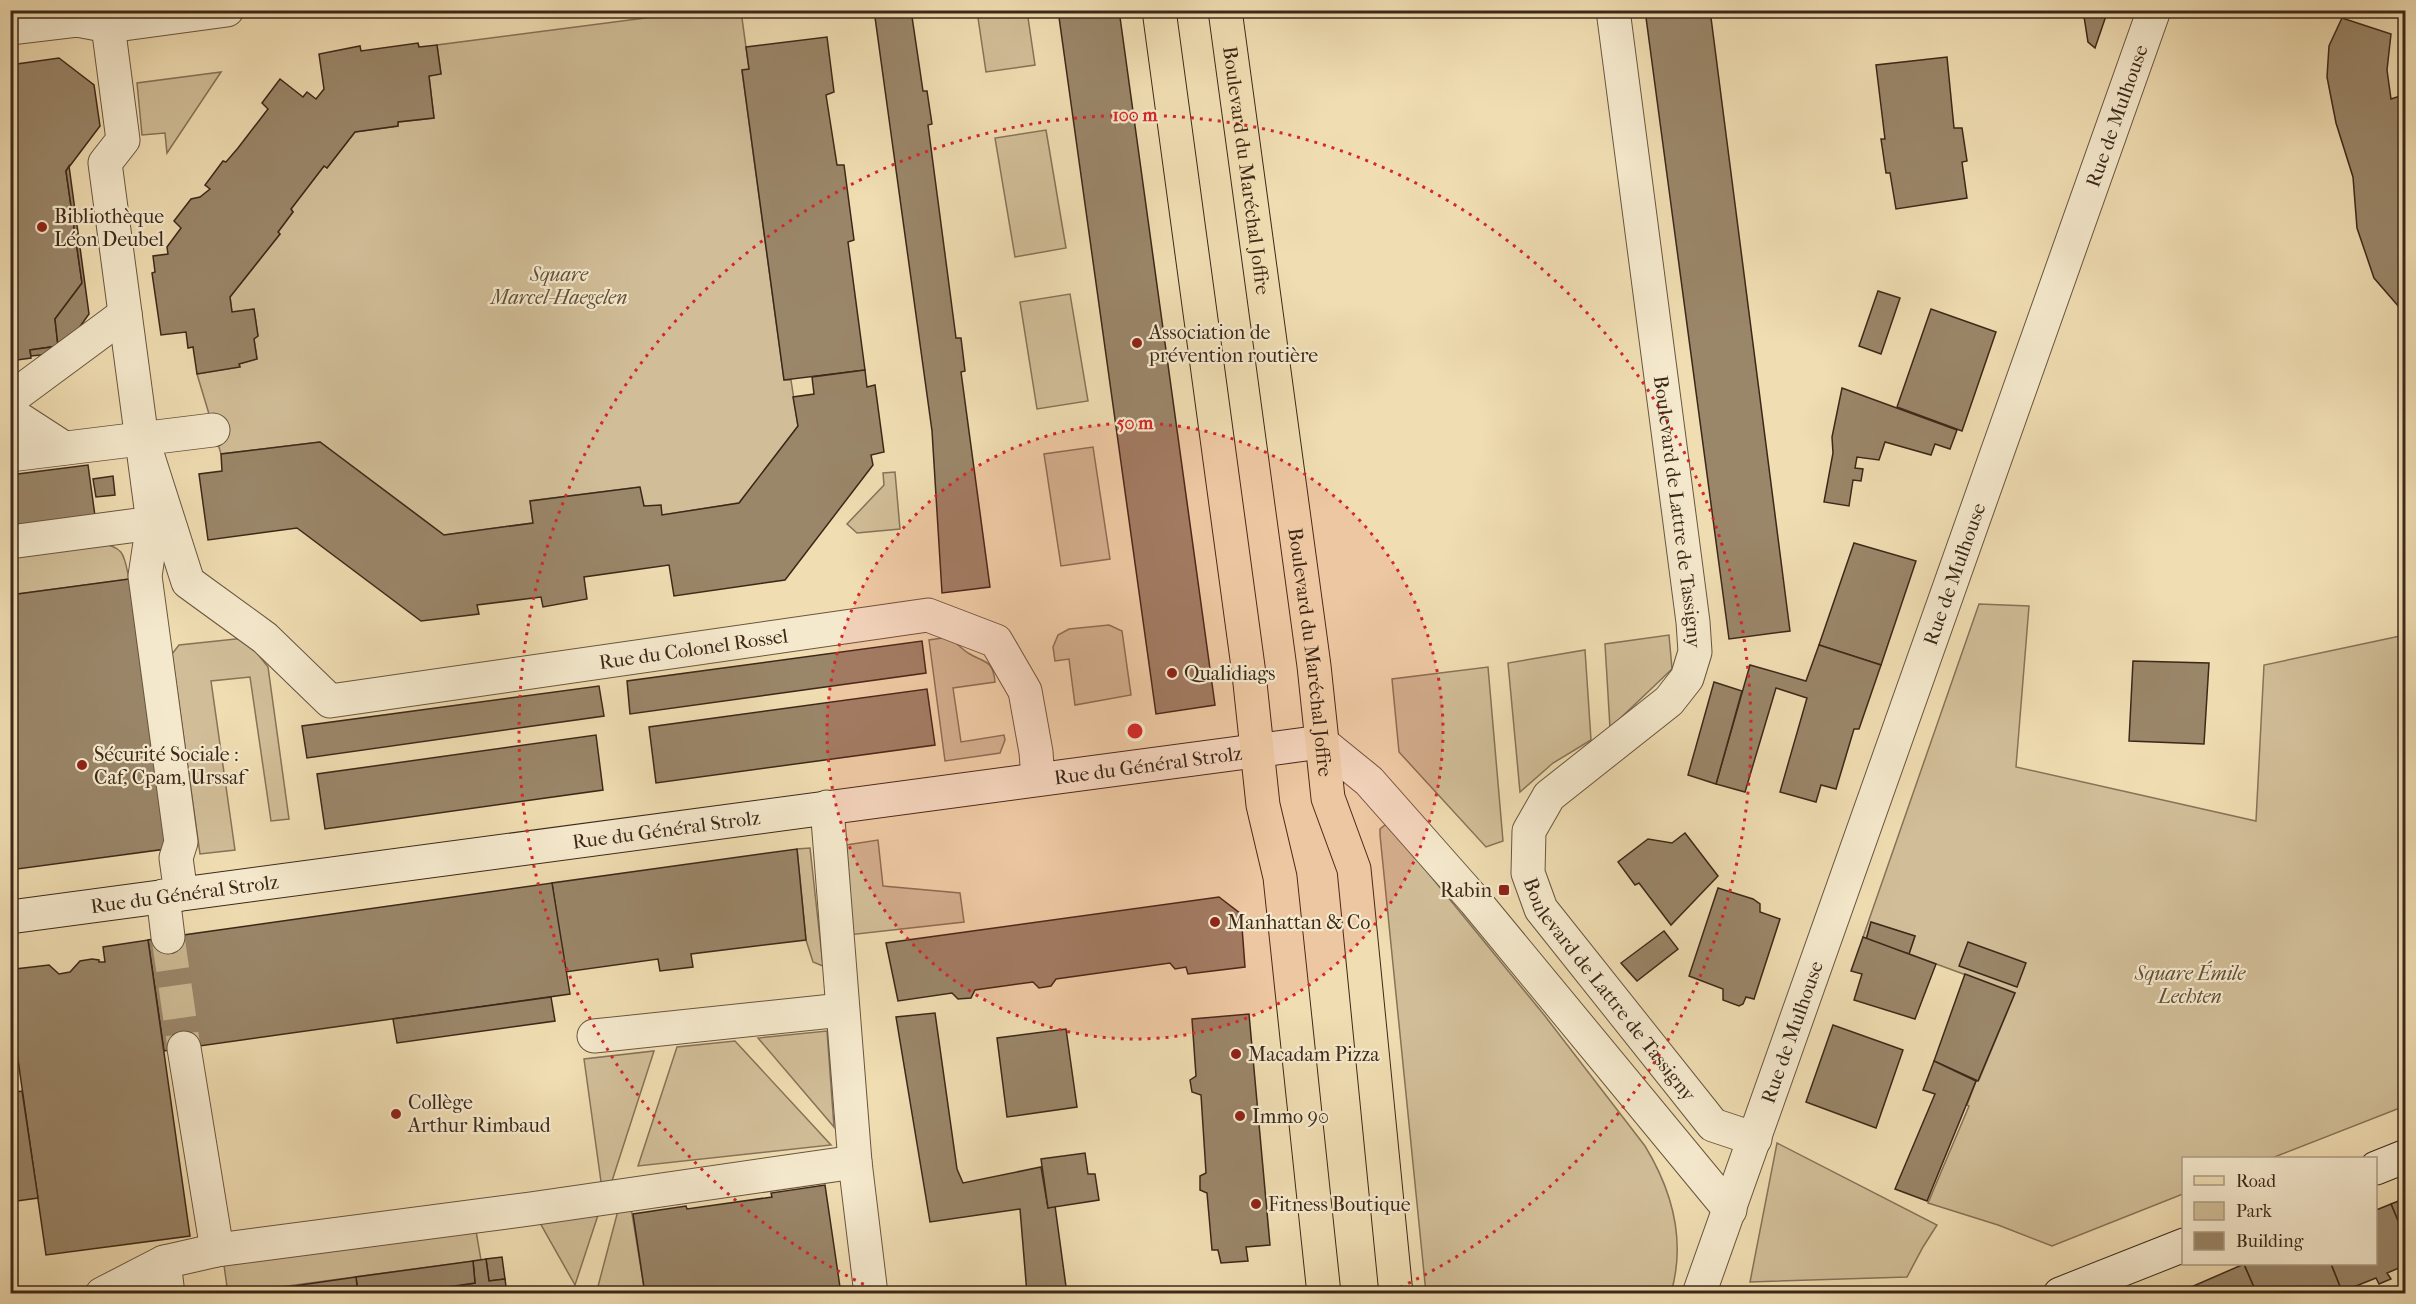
<svg xmlns="http://www.w3.org/2000/svg" width="2416" height="1304" viewBox="0 0 2416 1304" font-family="'IM FELL French Canon',serif">
	<style>
		.green { fill: #d1be98; stroke: #867358; stroke-width: 1.5 }
		.building { fill: #9a8669; stroke: #3c2819; stroke-width: 1.5 }
		.lines { fill: none; stroke-linecap: round; stroke-linejoin: round }
		.street-tunnel { stroke: #ccb993; stroke-width: 33; stroke-dasharray: 33 16; stroke-linecap: butt }
		.street-casing { stroke: #69553f; stroke-width: 35 }
		.secondary-casing { stroke: #3c2819; stroke-width: 35 }
		.primary-casing { stroke: #3c2819; stroke-width: 35 }
		.street { stroke: #f5e9cd; stroke-width: 33 }
		.secondary { stroke: #f5e9cd; stroke-width: 33 }
		.primary { stroke: #f0ddb2; stroke-width: 33 }
		.ring { fill: none; stroke: #d62828; stroke-width: 3; stroke-dasharray: 3 6 }
		.poi-dot { fill: #8f2418; stroke: #f5e9cd; stroke-width: 2 }
		.labels { text-anchor: middle; stroke-width: 4.5; stroke-linejoin: round; paint-order: stroke }
		.street-label { font-size: 20px; fill: #3c2819; stroke: #f5e9cd }
		.poi-label { font-size: 20px; fill: #3c2819; stroke: #f5e9cd; text-anchor: start }
		.park-label { font-size: 20px; font-style: italic; fill: #614e39; stroke: #f5e9cd }
		.centre { fill: #d62828; stroke: #f5e9cd; stroke-width: 3 }
		.ring-label { font-size: 18px; text-anchor: middle; font-weight: bold; fill: #d62828; stroke: #f5e9cd; stroke-width: 4.5; stroke-linejoin: round; paint-order: stroke }
	</style>
	<rect width="100%" height="100%" fill="#f0ddb2"/>
	<filter id="stains"><feTurbulence type="fractalNoise" baseFrequency=".00333" numOctaves="4"/><feColorMatrix values="0 0 0 0 .2 0 0 0 0 .09 0 0 0 0 .02 0 0 0 .5 -.17"/></filter>
	<radialGradient id="worn" r=".72"><stop offset=".6" stop-color="#630" stop-opacity="0"/><stop offset="1" stop-color="#630" stop-opacity=".3"/></radialGradient>
	<g class="green">
		<polygon points="699,11 741,11 749,69 742,71 784,380 791,380 798,426 739,503 662,515 644,506 639,487 530,501 533,523 444,535 320,442 221,454 197,374 240,367 239,364 257,359 254,339 258,336 254,309 232,312 230,297 280,234 278,232 293,212 291,209 324,166 327,168 355,132 398,126 398,122 434,118 429,76 441,74 437,45"/>
		<polygon points="977,11 1027,11 1035,65 986,72"/>
		<polygon points="221,72 167,153 165,133 142,135 137,83"/>
		<polygon points="1046,130 1066,248 1015,257 995,138"/>
		<polygon points="1070,294 1088,401 1037,409 1020,302"/>
		<polygon points="1093,447 1110,559 1061,566 1044,454"/>
		<polygon points="895,472 900,529 857,533 847,524 884,485 883,473"/>
		<path d="M99,543C125,547 124,555 129,579L11,595L10,555Z"/>
		<polygon points="1979,604 2029,606 2016,767 2256,821 2264,665 2405,635 2405,1106 2272,1158 2184,1158 2183,1194 2052,1246 1998,1225 1928,1203 1969,1106 1967,1105 1976,1081 1979,1080 2015,993 1909,954 1915,936 1871,922 1866,940 1863,937"/>
		<polygon points="1109,625 1122,631 1131,695 1075,705 1069,659 1055,661 1053,647 1058,635 1069,629"/>
		<polygon points="1669,635 1672,669 1610,728 1605,644"/>
		<path d="M949,637C955,642 961,648 968,653C984,663 993,659 995,682L953,688L961,742L1004,735L1005,740L1000,753L945,761L929,640Z"/>
		<polygon points="245,638 268,667 289,819 271,821 250,677 211,681 235,850 200,854 172,654 179,645"/>
		<polygon points="1585,650 1591,740 1553,763 1520,792 1508,663"/>
		<polygon points="1488,667 1503,841 1486,847 1399,752 1392,679"/>
		<path d="M1385,825H1389L1545,1016L1645,1146C1673,1192 1686,1241 1671,1293H1426L1380,835V829Z"/>
		<polygon points="878,840 883,886 960,893 964,922 848,935 840,846"/>
		<polygon points="810,848 823,966 813,962 806,940 797,849"/>
		<polygon points="827,1031 834,1127 758,1038"/>
		<polygon points="735,1041 831,1145 638,1166 677,1047"/>
		<polygon points="654,1051 610,1187 602,1189 584,1059"/>
		<polygon points="1777,1143 1937,1225 1923,1247 1907,1277 1750,1282"/>
		<polygon points="630,1202 645,1293 596,1294 620,1203"/>
		<polygon points="601,1206 575,1285 535,1214"/>
		<polygon points="475,1225 481,1260 228,1294 223,1258"/>
	</g>
	<g class="building">
		<polygon points="874,10 911,10 923,91 927,91 932,124 928,125 956,338 961,338 965,371 961,372 990,587 942,593 932,431"/>
		<polygon points="1058,10 1119,10 1215,705 1156,714"/>
		<polygon points="1645,10 1710,10 1790,631 1729,639"/>
		<polygon points="2083,10 2108,10 2095,48 2088,42"/>
		<polygon points="2342,18 2391,34 2387,70 2391,99 2406,94 2406,315 2374,278 2357,228 2353,177 2336,123 2327,77 2329,46"/>
		<polygon points="827,37 834,92 826,95 837,165 844,165 854,240 848,242 865,370 784,380 742,70 749,69 746,47"/>
		<polygon points="418,43 419,47 437,45 441,74 429,76 434,118 398,122 398,126 355,132 327,168 324,166 291,209 293,212 278,232 280,234 230,297 232,312 254,309 258,336 254,339 257,359 239,364 240,367 197,374 193,347 188,348 186,332 161,335 152,273 155,272 153,256 168,254 167,247 181,228 174,221 191,199 200,197 210,189 205,185 223,161 226,162 238,148 268,109 262,103 280,79 303,97 307,92 316,99 324,89 319,54 360,46 361,51"/>
		<polygon points="1947,57 1954,128 1962,128 1967,161 1962,162 1967,198 1896,209 1890,173 1886,173 1881,139 1885,139 1876,65"/>
		<polygon points="59,58 94,85 100,126 66,171 82,283 55,319 58,346 30,350 31,358 10,361 10,65"/>
		<polygon points="69,166 89,314 61,353 31,356 30,350 58,346 55,319 82,283 66,171"/>
		<polygon points="1878,291 1900,298 1881,354 1859,346"/>
		<polygon points="1931,309 1996,332 1962,431 1897,407"/>
		<polygon points="865,370 867,387 875,385 884,452 871,455 873,465 785,580 674,596 669,565 584,577 587,599 543,607 541,597 477,605 479,614 421,621 297,528 208,540 199,474 222,471 221,454 320,442 444,535 533,523 530,501 640,487 644,506 661,505 662,515 739,503 798,426 793,397 814,394 812,377"/>
		<polygon points="1842,388 1957,430 1950,449 1935,444 1931,455 1885,442 1879,460 1857,457 1855,468 1863,469 1861,481 1853,480 1849,506 1824,502 1833,453 1832,437"/>
		<polygon points="88,465 95,516 10,527 10,475"/>
		<polygon points="113,476 115,495 96,497 93,479"/>
		<polygon points="1854,543 1916,561 1881,665 1819,645"/>
		<polygon points="129,579 166,849 10,870 10,595"/>
		<polygon points="922,641 926,673 630,714 627,681"/>
		<polygon points="1819,645 1881,665 1859,729 1854,729 1836,789 1821,785 1816,802 1780,792 1807,698 1776,688 1745,792 1716,784 1750,665 1806,681"/>
		<polygon points="2133,661 2209,663 2204,744 2129,741"/>
		<polygon points="1714,682 1742,691 1716,784 1688,775"/>
		<polygon points="599,686 604,716 307,758 302,726"/>
		<polygon points="927,689 935,745 656,783 649,727"/>
		<polygon points="596,735 603,790 325,829 317,774"/>
		<polygon points="1685,833 1718,876 1671,925 1639,883 1635,885 1618,862 1648,839 1672,843"/>
		<polygon points="797,849 806,940 691,954 693,967 660,971 658,959 565,972 552,883"/>
		<polygon points="552,883 570,994 164,1051 148,940"/>
		<polygon points="1718,888 1753,899 1760,904 1760,912 1780,919 1754,999 1746,997 1743,1004 1739,1006 1723,1000 1723,989 1689,976"/>
		<polygon points="1219,897 1241,914 1245,967 1188,974 1186,967 1175,969 1170,963 1056,979 1051,986 1039,988 1033,982 975,990 971,998 958,999 952,993 898,1001 886,943"/>
		<polygon points="1871,922 1915,936 1909,954 1866,940"/>
		<polygon points="1664,931 1678,949 1637,981 1621,963"/>
		<polygon points="1863,937 1936,964 1915,1019 1854,1000 1862,974 1851,971"/>
		<polygon points="148,940 190,1236 46,1255 10,1004 10,975 15,969 49,965 59,974 70,972 80,961 92,959 99,960 99,962 105,962 103,947"/>
		<polygon points="1968,942 2026,963 2017,987 1959,966"/>
		<polygon points="1965,974 2015,993 1978,1081 1934,1061"/>
		<polygon points="551,997 555,1021 397,1043 393,1019"/>
		<polygon points="10,1004 16,1046 10,1046"/>
		<polygon points="935,1013 957,1169 963,1183 1041,1167 1048,1208 1055,1206 1067,1294 1027,1294 1020,1209 930,1222 896,1017"/>
		<polygon points="1249,1014 1270,1245 1246,1247 1248,1261 1221,1263 1218,1250 1212,1250 1207,1193 1200,1190 1200,1176 1206,1173 1201,1095 1192,1092 1190,1080 1196,1076 1192,1019"/>
		<polygon points="1833,1025 1903,1050 1876,1128 1806,1102"/>
		<polygon points="1066,1029 1077,1107 1007,1117 997,1038"/>
		<polygon points="1934,1061 1976,1081 1927,1201 1895,1189 1935,1094 1923,1090"/>
		<polygon points="22,1091 38,1198 10,1202 10,1093"/>
		<polygon points="1085,1153 1088,1174 1095,1174 1099,1200 1048,1208 1041,1159"/>
		<polygon points="825,1185 841,1294 645,1294 633,1214 686,1206 687,1209 772,1197 771,1193"/>
		<polygon points="2406,1198 2406,1240 2391,1204"/>
		<polygon points="2391,1204 2406,1240 2406,1265 2387,1273 2391,1279 2379,1284 2376,1278 2346,1290 2346,1294 2343,1294 2331,1264 2376,1264 2376,1210"/>
		<polygon points="502,1257 505,1279 489,1281 486,1259"/>
		<polygon points="486,1259 489,1281 505,1279 507,1294 400,1294 475,1283 473,1261"/>
		<polygon points="473,1261 475,1283 400,1294 358,1294 356,1277"/>
		<polygon points="2244,1264 2257,1294 2175,1294"/>
		<polygon points="2244,1264 2331,1264 2343,1294 2257,1294"/>
		<polygon points="356,1277 358,1294 239,1294"/>
		<polygon points="2406,1277 2406,1294 2401,1294 2400,1280"/>
		<polygon points="2357,1286 2359,1294 2347,1294 2346,1290"/>
	</g>
	<g class="lines">
		<polyline class="street-tunnel" points="168,937 184,1048"/>
		<defs>
			<g id="street">
				<polyline points="106,10 123,140 105,163 153,523 145,576 181,842 176,858 181,894"/>
				<path id="s1" d="M1613,10L1693,622L1695,652L1687,678L1669,701L1549,796L1529,831L1528,873L1541,909L1713,1125L1755,1139"/>
				<polyline points="10,28 77,20 109,26 227,10"/>
				<polyline points="10,399 125,314"/>
				<polyline points="10,413 64,448"/>
				<path id="s2" d="M142,438L188,582L265,638L330,701L928,615L996,641L1025,691L1036,752L1038,779"/>
				<polyline points="10,455 213,430"/>
				<polyline points="10,542 153,523 171,530"/>
				<polyline points="1321,742 1369,781 1475,901 1730,1210"/>
				<polyline points="827,807 855,1162 871,1294"/>
				<polyline points="163,896 168,937"/>
				<polyline points="594,1036 842,1010"/>
				<polyline points="217,1250 530,1209 855,1162"/>
				<polyline points="164,1262 168,1294"/>
				<polyline points="102,1294 164,1262 217,1250 184,1048"/>
				<path id="s3" d="M1699,1294L2154,10"/>
			</g>
			<g id="secondary">
				<path id="s4" d="M10,917L1321,742"/>
				<polyline points="2376,1168 2406,1156"/>
				<polyline points="2060,1294 2184,1245"/>
			</g>
			<g id="primary">
				<polyline points="1159,10 1249,674 1263,805 1280,877 1324,1294"/>
				<path id="s5" d="M1225,10L1314,666L1328,798L1354,869L1396,1294"/>
			</g>
		</defs>
		<use href="#street" class="street-casing"/>
		<use href="#secondary" class="secondary-casing"/>
		<use href="#primary" class="primary-casing"/>
		<use href="#street" class="street"/>
		<use href="#secondary" class="secondary"/>
		<use href="#primary" class="primary"/>
	</g>
	<circle cx="1135" cy="731" r="308" fill="#d62828" fill-opacity=".12"/>
	<g class="ring">
		<circle cx="1135" cy="731" r="308"/>
		<path d="M880 1292A616 616 0 1 1 1390 1292"/>
	</g>
	<g class="poi-dot">
		<circle cx="42" cy="227" r="6"/>
		<circle cx="1137" cy="343" r="6"/>
		<circle cx="1172" cy="673" r="6"/>
		<circle cx="82" cy="765" r="6"/>
		<rect x="1498" y="884" width="12" height="12" rx="3"/>
		<circle cx="1215" cy="922" r="6"/>
		<circle cx="1236" cy="1054" r="6"/>
		<circle cx="396" cy="1114" r="6"/>
		<circle cx="1240" cy="1116" r="6"/>
		<circle cx="1256" cy="1204" r="6"/>
	</g>
	<g class="labels">
		<g class="street-label">
			<text dy="7" stroke="none"><textPath href="#s3" startOffset="1250">Rue de Mulhouse</textPath></text>
			<text dy="7" stroke="none"><textPath href="#s5" startOffset="162">Boulevard du Maréchal Joffre</textPath></text>
			<text dy="7" stroke="none"><textPath href="#s1" startOffset="506">Boulevard de Lattre de Tassigny</textPath></text>
			<text dy="7" stroke="none"><textPath href="#s3" startOffset="764">Rue de Mulhouse</textPath></text>
			<text dy="7" stroke="none"><textPath href="#s2" startOffset="704">Rue du Colonel Rossel</textPath></text>
			<text dy="7" stroke="none"><textPath href="#s5" startOffset="648">Boulevard du Maréchal Joffre</textPath></text>
			<text dy="7" stroke="none"><textPath href="#s4" startOffset="1148">Rue du Général Strolz</textPath></text>
			<text dy="7" stroke="none"><textPath href="#s4" startOffset="662">Rue du Général Strolz</textPath></text>
			<text dy="7" stroke="none"><textPath href="#s4" startOffset="176">Rue du Général Strolz</textPath></text>
			<text dy="7" stroke="none"><textPath href="#s1" startOffset="1082">Boulevard de Lattre de Tassigny</textPath></text>
			<text dy="7" stroke="none"><textPath href="#s3" startOffset="278">Rue de Mulhouse</textPath></text>
		</g>
		<g class="poi-label">
			<text x="54" y="223">Bibliothèque<tspan x="54" dy="23">Léon Deubel</tspan></text>
			<text x="1149" y="339">Association de<tspan x="1149" dy="23">prévention routière</tspan></text>
			<text x="1184" y="680">Qualidiags</text>
			<text x="94" y="761">Sécurité Sociale :<tspan x="94" dy="23">Caf, Cpam, Urssaf</tspan></text>
			<text x="1492" y="897" text-anchor="end">Rabin</text>
			<text x="1227" y="929">Manhattan &amp; Co</text>
			<text x="1248" y="1061">Macadam Pizza</text>
			<text x="408" y="1109">Collège<tspan x="408" dy="23">Arthur Rimbaud</tspan></text>
			<text x="1252" y="1123">Immo 90</text>
			<text x="1268" y="1211">Fitness Boutique</text>
		</g>
		<g class="park-label">
			<text x="559" y="281">Square<tspan x="559" dy="23">Marcel-Haegelen</tspan></text>
			<text x="2190" y="980">Square Émile<tspan x="2190" dy="23">Lechten</tspan></text>
		</g>
	</g>
	<circle cx="1135" cy="731" r="9" class="centre"/>
	<g class="ring-label">
		<text x="1135" y="121">100 m</text>
		<text x="1135" y="429">50 m</text>
	</g>
	<rect width="2416" height="1304" fill="none" stroke="#f0ddb2" stroke-width="36"/>
	<rect x="12" y="12" width="2392" height="1280" fill="none" stroke="#3c2819" stroke-width="3"/>
	<rect x="18" y="18" width="2380" height="1268" fill="none" stroke="#3c2819" stroke-width="1.5"/>
	<rect x="2182" y="1157" width="195" height="108" fill="#f5e9cd" stroke="#ab9c85" stroke-width="1.5"/>
	<rect x="2194" y="1176" width="30" height="9" fill="#f0ddb2" stroke="#ab9c85" stroke-width="1.5"/>
	<text x="2236" y="1187" font-size="18" fill="#3c2819">Road</text>
	<rect x="2194" y="1202" width="30" height="18" fill="#d1be98" stroke="#ab9c85" stroke-width="1.5"/>
	<text x="2236" y="1217" font-size="18" fill="#3c2819">Park</text>
	<rect x="2194" y="1232" width="30" height="18" fill="#9a8669" stroke="#ab9c85" stroke-width="1.5"/>
	<text x="2236" y="1247" font-size="18" fill="#3c2819">Building</text>
	<rect width="100%" height="100%" filter="url(#stains)"/>
	<rect width="100%" height="100%" fill="url(#worn)"/>
</svg>
